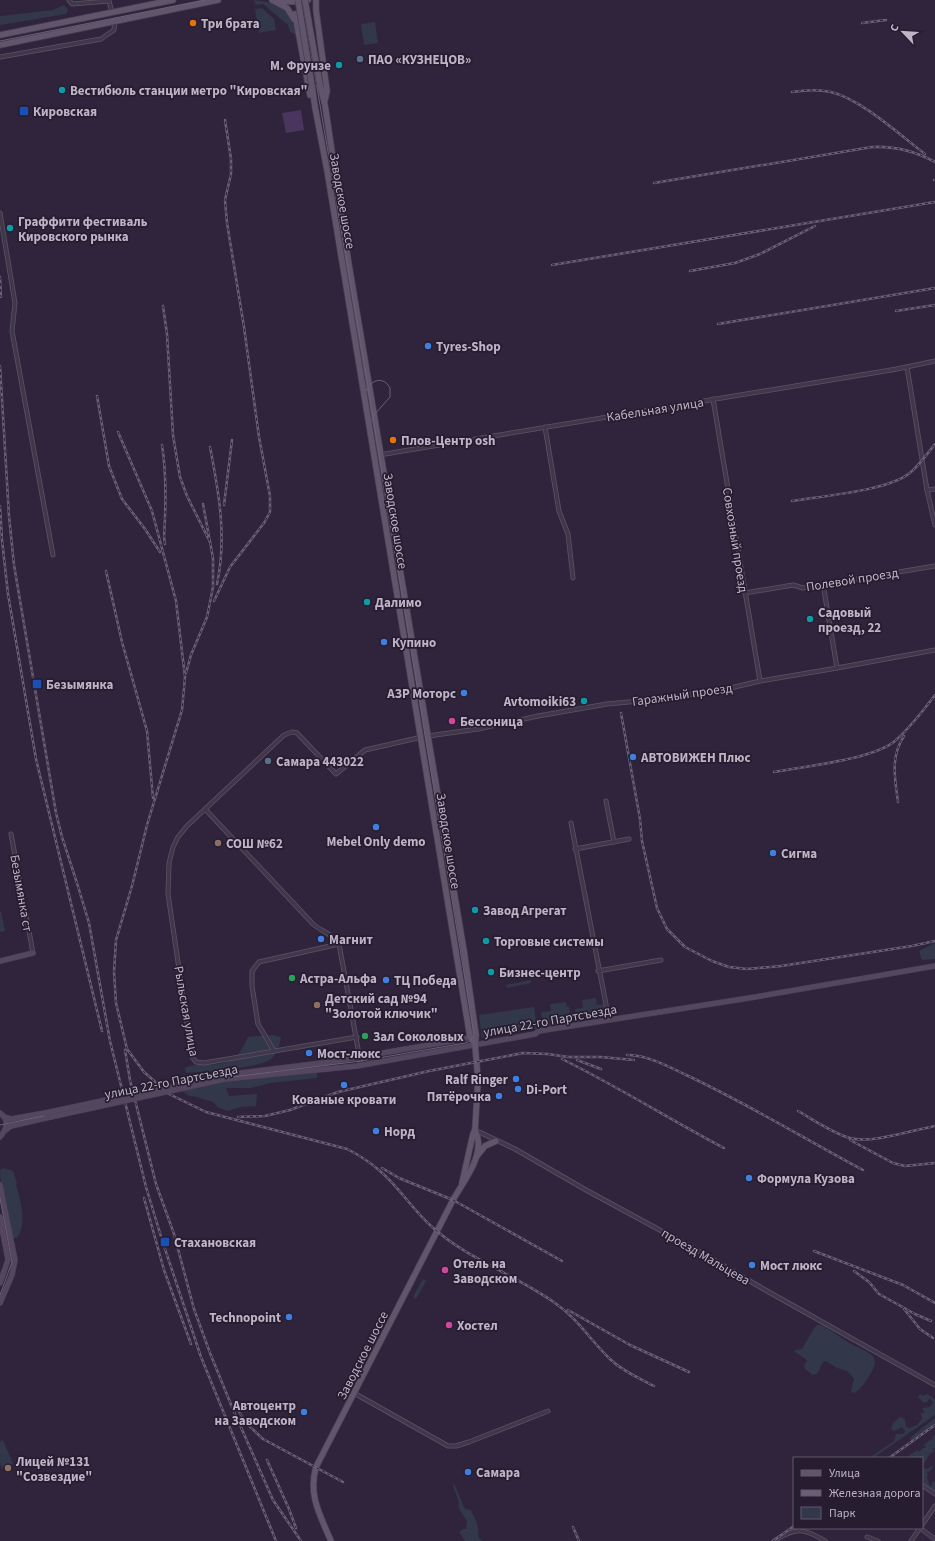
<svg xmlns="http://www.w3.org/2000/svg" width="935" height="1541" viewBox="0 0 935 1541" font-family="'Source Sans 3',sans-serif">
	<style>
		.green { fill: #32374a }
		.water { fill: #49355d }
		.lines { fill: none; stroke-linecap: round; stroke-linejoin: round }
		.street-casing { stroke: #5c5366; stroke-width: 5 }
		.secondary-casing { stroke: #483e51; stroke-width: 6 }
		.primary-casing { stroke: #483e51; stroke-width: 7 }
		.street { stroke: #41374b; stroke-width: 3.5 }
		.secondary { stroke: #53465e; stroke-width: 5 }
		.primary { stroke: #60556b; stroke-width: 5.5 }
		.tram { stroke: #6b5f77; stroke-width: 1 }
		.rail-casing { stroke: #6b5f77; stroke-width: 2.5 }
		.rail { stroke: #261d30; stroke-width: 1; stroke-dasharray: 3; stroke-linecap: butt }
		.secondary-bridge-casing { stroke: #483e51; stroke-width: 6; stroke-linecap: butt }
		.primary-bridge-casing { stroke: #483e51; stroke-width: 7; stroke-linecap: butt }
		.secondary-bridge { stroke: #53465e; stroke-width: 5 }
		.primary-bridge { stroke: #60556b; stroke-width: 5.5 }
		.food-dot { fill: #e8710a; stroke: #261d30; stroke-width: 1.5 }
		.service-dot { fill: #5c6f8a; stroke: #261d30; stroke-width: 1.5 }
		.culture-dot { fill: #0f9aa8; stroke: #261d30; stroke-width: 1.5 }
		.transit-dot { fill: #1a4fb4; stroke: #261d30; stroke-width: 1.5 }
		.shop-dot { fill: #3f7fe0; stroke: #261d30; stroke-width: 1.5 }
		.hotel-dot { fill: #d1479c; stroke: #261d30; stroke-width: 1.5 }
		.education-dot { fill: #8d6e63; stroke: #261d30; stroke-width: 1.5 }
		.leisure-dot { fill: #2e9e5b; stroke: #261d30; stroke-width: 1.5 }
		.labels { text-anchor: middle; stroke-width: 3.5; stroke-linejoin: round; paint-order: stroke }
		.poi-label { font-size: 13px; font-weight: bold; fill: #beb3c7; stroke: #261d30; text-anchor: start }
		.street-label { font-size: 13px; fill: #beb3c7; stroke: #261d30 }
	</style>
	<rect width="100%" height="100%" fill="#2f243b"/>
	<g class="green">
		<path d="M254,0C282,4 290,5 296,35L290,32L288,25L263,4L255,5Z"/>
		<polygon points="64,5 68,10 66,14 0,25 0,16 53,10"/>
		<polygon points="262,8 274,19 276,30 259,33 255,9"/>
		<polygon points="375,22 378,43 364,45 361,24"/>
		<polygon points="0,912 1,912 5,931 0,932"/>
		<polygon points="935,943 935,959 922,960 919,951"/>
		<polygon points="531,980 531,983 507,988 506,985"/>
		<polygon points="596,998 597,1005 605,1004 607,1017 577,1022 575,1009 583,1008 582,1000"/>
		<polygon points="566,1002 567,1007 569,1007 572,1022 543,1027 541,1012 551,1011 550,1004"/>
		<polygon points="534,1007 537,1029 482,1038 479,1015"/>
		<path d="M273,1035L281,1037C280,1043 278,1052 273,1057C263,1069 203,1072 186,1073L185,1068C191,1065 196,1065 203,1065C230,1064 237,1062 248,1037Z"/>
		<polygon points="317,1071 317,1078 270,1083 251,1088 226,1088 229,1096 257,1094 256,1106 241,1107 228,1111 219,1108 213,1102 197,1097 189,1096 182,1091 221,1081"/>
		<path d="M4,1168L13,1171L17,1183L16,1184C20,1201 28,1222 17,1238H13L7,1206L1,1188L0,1170Z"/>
		<polygon points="423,1279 426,1281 416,1299 413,1297"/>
		<path d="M817,1325H821C831,1330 841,1338 851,1344C859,1348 867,1351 874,1357C874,1359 875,1361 875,1364C873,1371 861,1392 853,1393L851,1391L854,1378L847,1371L837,1368L826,1361L823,1362L817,1374L813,1375L805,1369L804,1366L807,1360L795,1352V1350L802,1349L813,1330Z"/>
		<polygon points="920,1394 923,1396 927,1394 935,1399 935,1415 873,1458 869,1458 894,1441 896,1434 904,1434 905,1431 902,1427 894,1431 891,1429 893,1423 900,1417 905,1419 906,1426 909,1428 917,1425 922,1419 921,1413 925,1413 922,1408 930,1407 933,1403 930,1398 927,1402 924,1403 918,1397"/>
		<polygon points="935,1418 935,1425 913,1441 910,1440 911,1437"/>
		<polygon points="935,1435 935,1448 932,1449 935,1451 930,1454 923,1465 922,1465 922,1458 908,1458 911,1458 909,1455 918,1450 919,1452 923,1448 925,1448 926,1446 923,1446 930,1440 934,1439 932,1437"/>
		<polygon points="3,1440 13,1464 2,1468 0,1463 0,1442"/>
		<polygon points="931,1466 933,1467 930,1471 927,1472 928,1476 927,1477 930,1487 932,1484 932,1481 935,1482 935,1493 922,1482 922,1467 928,1469"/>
		<path d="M454,1483L464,1507L466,1509L471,1510C475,1519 480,1526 478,1536L482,1541H465L459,1532L463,1529H466L467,1521L459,1509L458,1499L453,1486Z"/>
	</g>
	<polygon class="water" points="301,110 304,130 286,133 282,113"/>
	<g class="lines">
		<defs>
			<g id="street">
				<polyline points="69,0 72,4 109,1 112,12"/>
				<polyline points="0,57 101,39 114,30 115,20"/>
				<polyline points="0,213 15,303 12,331 53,555"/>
				<polyline points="907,367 927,490 935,525"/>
				<polyline points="713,399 760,681"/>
				<polyline points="545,427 559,511 568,534 573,578"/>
				<polyline points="379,455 897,369 935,361"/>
				<polyline points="927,490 935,489"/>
				<polyline points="823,584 837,668"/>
				<polyline points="745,593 793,585 803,588 935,566"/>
				<polyline points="428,736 478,729 538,716 607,704 661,699 726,689 760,681 837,668 935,650"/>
				<polyline points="606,801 614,842"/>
				<path d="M205,809L313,924C322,932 332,933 339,944L361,1065"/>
				<polyline points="571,823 609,1020"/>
				<polyline points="11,834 33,953"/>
				<polyline points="575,849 629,839"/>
				<polyline points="598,971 661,960"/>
				<polyline points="357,1037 204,1063 196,1062 192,1057 168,894 169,863 173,847 178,837 187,826 284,735 292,732 297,733 336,774 365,750 422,737"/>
				<polyline points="274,1051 258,1024 252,986 252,971 259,962 339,944"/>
				<polyline points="475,1130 515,1149 586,1190 702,1253 767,1291 935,1385"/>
				<polyline points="354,1393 448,1446 456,1446 469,1442 548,1411"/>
				<polyline points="922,1485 935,1494"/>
				<polyline points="922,1525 935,1506"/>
				<polyline points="920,1528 935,1539"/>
				<polyline points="867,1537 878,1541"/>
				<path d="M774,1541C796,1527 804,1528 825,1541"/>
				<polyline points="911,1541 920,1528"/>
			</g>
			<g id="secondary">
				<polyline points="0,961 33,953"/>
				<polyline points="224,1075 330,1062 464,1039 470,1037"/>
				<polyline points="225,1079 357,1066 535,1034 539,1031 749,998 935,966"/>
				<path d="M0,1113C10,1120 7,1129 0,1137"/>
				<polyline points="4,1117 11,1119 45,1113"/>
				<polyline points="6,1130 11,1126 46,1118"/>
				<polyline points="0,1185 15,1260 12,1275 0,1303"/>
				<polyline points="0,1217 8,1260 0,1283"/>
			</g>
			<g id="primary">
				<polyline points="272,0 287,8 294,19"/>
				<polyline points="316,0 316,10 327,91 325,100"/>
				<polyline points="278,1 301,2 308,0"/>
				<polyline points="295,14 310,95"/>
				<polyline points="0,35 173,0"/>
				<polyline points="0,45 218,0"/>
				<polyline points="320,85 325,105 348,259 464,951 476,1035 475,1044 478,1080 475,1130 473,1134 462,1183"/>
				<polyline points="312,86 315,107 327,170 470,1037 475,1044"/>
				<polyline points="477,1156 485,1146 496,1141"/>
				<path d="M331,1541C320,1515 308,1495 316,1467L453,1200C464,1180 487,1154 475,1130"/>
			</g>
		</defs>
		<use href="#street" class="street-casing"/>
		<use href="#secondary" class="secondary-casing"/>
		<use href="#primary" class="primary-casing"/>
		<use href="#street" class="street"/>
		<use href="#secondary" class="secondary"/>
		<use href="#primary" class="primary"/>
		<g class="tram">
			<polyline points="0,41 205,0"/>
			<path d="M366,391C371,379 384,376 390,388V397L374,415L372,420"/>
			<path d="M0,1125L224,1078L361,1061L465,1043C473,1041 474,1035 473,1028L362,350L302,0"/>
			<polyline points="0,1198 12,1262 0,1295"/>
		</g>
		<defs>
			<g id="rail">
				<polyline points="862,23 886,20"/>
				<path d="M792,92C805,90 818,89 831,92C861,99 900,135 925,154"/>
				<polyline points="934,180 935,180"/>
				<path d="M654,183L872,147C894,146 915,151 935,162"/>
				<polyline points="552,265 935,202"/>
				<polyline points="690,271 735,263 760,254 815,226"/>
				<polyline points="0,277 1,297"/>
				<polyline points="163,306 167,334 173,435 180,477 187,496 210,542"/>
				<polyline points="896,311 935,305"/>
				<polyline points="718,324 935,288"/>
				<polyline points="0,366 9,516 14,565 56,813 62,837 77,883 89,923 110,1041 146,1187 163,1243 201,1357 276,1541"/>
				<polyline points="97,396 109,466 122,499 145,529 160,552"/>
				<path d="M118,432L152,511L176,601L185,677L182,710L147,825L132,886L116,940L114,972L116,1003L127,1049L144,1072L169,1094L206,1112L347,1149C359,1155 370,1162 380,1171C399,1187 412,1209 431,1226C467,1259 516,1275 555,1303C577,1318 591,1341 610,1359C622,1371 639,1378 654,1386"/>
				<path d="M162,445C167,476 166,506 164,537L165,544"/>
				<path d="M210,447C219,493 227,538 217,584"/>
				<path d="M792,501C821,496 890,491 911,472C920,464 928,453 935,444"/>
				<polyline points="224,505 232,440"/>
				<polyline points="0,506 2,540 8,594 36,759 102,1031"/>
				<polyline points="106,571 122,642 147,731 153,798"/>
				<polyline points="214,601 230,567 264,523 270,512 270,496 259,437 244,327 227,223 225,200 231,174 231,159 225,120"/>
				<polyline points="186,673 191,655 207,617 213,587 213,558 203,504"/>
				<polyline points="621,713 640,819 642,841 657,908 667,929 685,947 712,961 729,967 747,969 781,966 912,946 935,941"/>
				<path d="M774,772C805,766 872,760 895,741C910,728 923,711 935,695"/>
				<path d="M898,802C895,779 890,757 904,736"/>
				<polyline points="125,1050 130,1080 156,1184 174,1234 194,1309 210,1353 232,1407 273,1500 301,1541"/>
				<path d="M627,1055C644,1054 668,1066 684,1074C745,1102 803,1138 863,1170"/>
				<path d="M562,1059C617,1086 669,1119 724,1148"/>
				<polyline points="577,1060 601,1069"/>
				<path d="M798,1111C814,1120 832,1133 850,1138C871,1144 913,1130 935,1126"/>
				<polyline points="238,1117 265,1116 290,1110 338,1092 429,1071 523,1053 548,1054 568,1057 601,1057 634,1060"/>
				<polyline points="850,1140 893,1163 905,1166 935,1163"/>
				<polyline points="382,1168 399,1178 453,1200 562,1261"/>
				<polyline points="144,1198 164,1270 191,1344"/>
				<polyline points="814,1251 903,1285 935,1303"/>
				<polyline points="854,1271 869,1282 879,1294 915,1314 931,1321"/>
				<polyline points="904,1309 920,1329 933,1338"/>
				<polyline points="568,1310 630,1345 689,1372"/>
				<polyline points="237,1408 245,1422 263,1439 343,1482"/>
				<polyline points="889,1458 935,1425"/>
				<polyline points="267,1460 289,1509 296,1528"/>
				<polyline points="573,1527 579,1541"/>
				<polyline points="773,1541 794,1526"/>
			</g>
		</defs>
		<use href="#rail" class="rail-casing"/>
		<use href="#rail" class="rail"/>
		<defs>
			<g id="secondary-bridge">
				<polyline points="45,1113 224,1075"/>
				<polyline points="46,1118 225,1079"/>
			</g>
			<g id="primary-bridge">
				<polyline points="298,0 312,86"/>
				<polyline points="305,0 320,85"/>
			</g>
		</defs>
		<use href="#secondary-bridge" class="secondary-bridge-casing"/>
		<use href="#primary-bridge" class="primary-bridge-casing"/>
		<use href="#secondary-bridge" class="secondary-bridge"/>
		<use href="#primary-bridge" class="primary-bridge"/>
	</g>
	<g class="food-dot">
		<circle cx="193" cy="23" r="4"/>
		<circle cx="393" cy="440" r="4"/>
	</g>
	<g class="service-dot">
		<circle cx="360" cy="59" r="4"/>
		<circle cx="268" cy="761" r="4"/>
	</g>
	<g class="culture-dot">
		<circle cx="339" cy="65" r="4"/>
		<circle cx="62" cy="90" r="4"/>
		<circle cx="10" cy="228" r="4"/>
		<circle cx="367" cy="602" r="4"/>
		<circle cx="810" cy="619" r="4"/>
		<circle cx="584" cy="701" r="4"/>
		<circle cx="475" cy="910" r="4"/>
		<circle cx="486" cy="941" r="4"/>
		<circle cx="491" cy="972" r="4"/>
	</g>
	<g class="transit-dot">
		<rect x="19" y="106" width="10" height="10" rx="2"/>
		<rect x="32" y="679" width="10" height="10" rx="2"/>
		<rect x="160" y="1237" width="10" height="10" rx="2"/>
	</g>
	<g class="shop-dot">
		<circle cx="428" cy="346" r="4"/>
		<circle cx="384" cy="642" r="4"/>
		<circle cx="464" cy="693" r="4"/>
		<circle cx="633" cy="757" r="4"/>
		<circle cx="376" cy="827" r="4"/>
		<circle cx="773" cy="853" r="4"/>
		<circle cx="321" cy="939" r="4"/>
		<circle cx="386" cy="980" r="4"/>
		<circle cx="309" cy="1053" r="4"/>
		<circle cx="516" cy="1079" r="4"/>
		<circle cx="344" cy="1085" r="4"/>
		<circle cx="518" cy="1089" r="4"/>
		<circle cx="499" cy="1096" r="4"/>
		<circle cx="376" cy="1131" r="4"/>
		<circle cx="749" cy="1178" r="4"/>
		<circle cx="752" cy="1265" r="4"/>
		<circle cx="289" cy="1317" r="4"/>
		<circle cx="304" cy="1412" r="4"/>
		<circle cx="468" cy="1472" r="4"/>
	</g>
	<g class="hotel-dot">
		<circle cx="452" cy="721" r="4"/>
		<circle cx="445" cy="1270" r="4"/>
		<circle cx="449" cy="1325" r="4"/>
	</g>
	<g class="education-dot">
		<circle cx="218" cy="843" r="4"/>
		<circle cx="317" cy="1005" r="4"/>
		<circle cx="8" cy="1468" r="4"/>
	</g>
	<g class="leisure-dot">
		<circle cx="292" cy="978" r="4"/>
		<circle cx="365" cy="1036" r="4"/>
	</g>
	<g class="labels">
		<g class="poi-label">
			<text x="201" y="28">Три брата</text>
			<text x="368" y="64">ПАО «КУЗНЕЦОВ»</text>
			<text x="331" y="70" text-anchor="end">М. Фрунзе</text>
			<text x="70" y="95">Вестибюль станции метро "Кировская"</text>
			<text x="33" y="116">Кировская</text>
			<text x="18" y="226">Граффити фестиваль<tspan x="18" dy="15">Кировского рынка</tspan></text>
			<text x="436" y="351">Tyres-Shop</text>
			<text x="401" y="445">Плов-Центр osh</text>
			<text x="375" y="607">Далимо</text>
			<text x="818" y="617">Садовый<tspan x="818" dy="15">проезд, 22</tspan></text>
			<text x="392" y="647">Купино</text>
			<text x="46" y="689">Безымянка</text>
			<text x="456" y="698" text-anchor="end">АЗР Моторс</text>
			<text x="576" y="706" text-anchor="end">Avtomoiki63</text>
			<text x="460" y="726">Бессоница</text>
			<text x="641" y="762">АВТОВИЖЕН Плюс</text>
			<text x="276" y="766">Самара 443022</text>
			<text x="376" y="846" text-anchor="middle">Mebel Only demo</text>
			<text x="226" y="848">СОШ №62</text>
			<text x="781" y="858">Сигма</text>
			<text x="483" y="915">Завод Агрегат</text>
			<text x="329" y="944">Магнит</text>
			<text x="494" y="946">Торговые системы</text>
			<text x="499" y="977">Бизнес-центр</text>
			<text x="300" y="983">Астра-Альфа</text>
			<text x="394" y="985">ТЦ Победа</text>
			<text x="325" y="1003">Детский сад №94<tspan x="325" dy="15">"Золотой ключик"</tspan></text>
			<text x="373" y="1041">Зал Соколовых</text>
			<text x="317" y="1058">Мост-люкс</text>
			<text x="508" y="1084" text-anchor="end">Ralf Ringer</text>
			<text x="526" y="1094">Di-Port</text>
			<text x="491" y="1101" text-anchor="end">Пятёрочка</text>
			<text x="344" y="1104" text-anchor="middle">Кованые кровати</text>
			<text x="384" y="1136">Норд</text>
			<text x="757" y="1183">Формула Кузова</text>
			<text x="174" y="1247">Стахановская</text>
			<text x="453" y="1268">Отель на<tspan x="453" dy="15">Заводском</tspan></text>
			<text x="760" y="1270">Мост люкс</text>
			<text x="281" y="1322" text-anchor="end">Technopoint</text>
			<text x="457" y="1330">Хостел</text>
			<text x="296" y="1410" text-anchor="end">Автоцентр<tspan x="296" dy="15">на Заводском</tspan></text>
			<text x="16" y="1466">Лицей №131<tspan x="16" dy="15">"Созвездие"</tspan></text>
			<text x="476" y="1477">Самара</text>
		</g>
		<g class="street-label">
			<text transform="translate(343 201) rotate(80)" y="5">Заводское шоссе</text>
			<text transform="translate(655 409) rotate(-9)" y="5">Кабельная улица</text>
			<text transform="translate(396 521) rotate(81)" y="5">Заводское шоссе</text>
			<text transform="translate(736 540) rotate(81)" y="5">Совхозный проезд</text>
			<text transform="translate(852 579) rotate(-9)" y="5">Полевой проезд</text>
			<text transform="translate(682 694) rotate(-8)" y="5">Гаражный проезд</text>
			<text transform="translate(449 841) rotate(81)" y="5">Заводское шоссе</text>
			<text transform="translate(22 893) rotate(80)" y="5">Безымянка ст</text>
			<text transform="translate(187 1011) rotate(80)" y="5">Рыльская улица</text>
			<text transform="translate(550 1020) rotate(-10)" y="5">улица 22-го Партсъезда</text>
			<text transform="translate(171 1081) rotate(-11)" y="5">улица 22-го Партсъезда</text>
			<text transform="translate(706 1256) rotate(30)" y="5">проезд Мальцева</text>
			<text transform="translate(362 1355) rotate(-63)" y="5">Заводское шоссе</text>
		</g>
	</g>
	<rect x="793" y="1457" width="130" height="72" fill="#261d30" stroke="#63596c"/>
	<rect x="801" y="1470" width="20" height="6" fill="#60556b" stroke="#63596c"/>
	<text x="829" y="1477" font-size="12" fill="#beb3c7">Улица</text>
	<rect x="801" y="1490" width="20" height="6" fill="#6b5f77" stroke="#63596c"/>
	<text x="829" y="1497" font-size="12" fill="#beb3c7">Железная дорога</text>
	<rect x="801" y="1507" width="20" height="12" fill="#32374a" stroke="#63596c"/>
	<text x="829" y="1517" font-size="12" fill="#beb3c7">Парк</text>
	<g transform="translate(903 32) rotate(295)" stroke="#261d30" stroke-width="3" paint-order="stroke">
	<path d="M0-3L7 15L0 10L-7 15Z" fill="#beb3c7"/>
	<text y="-6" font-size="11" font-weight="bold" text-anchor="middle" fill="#beb3c7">С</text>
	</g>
</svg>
